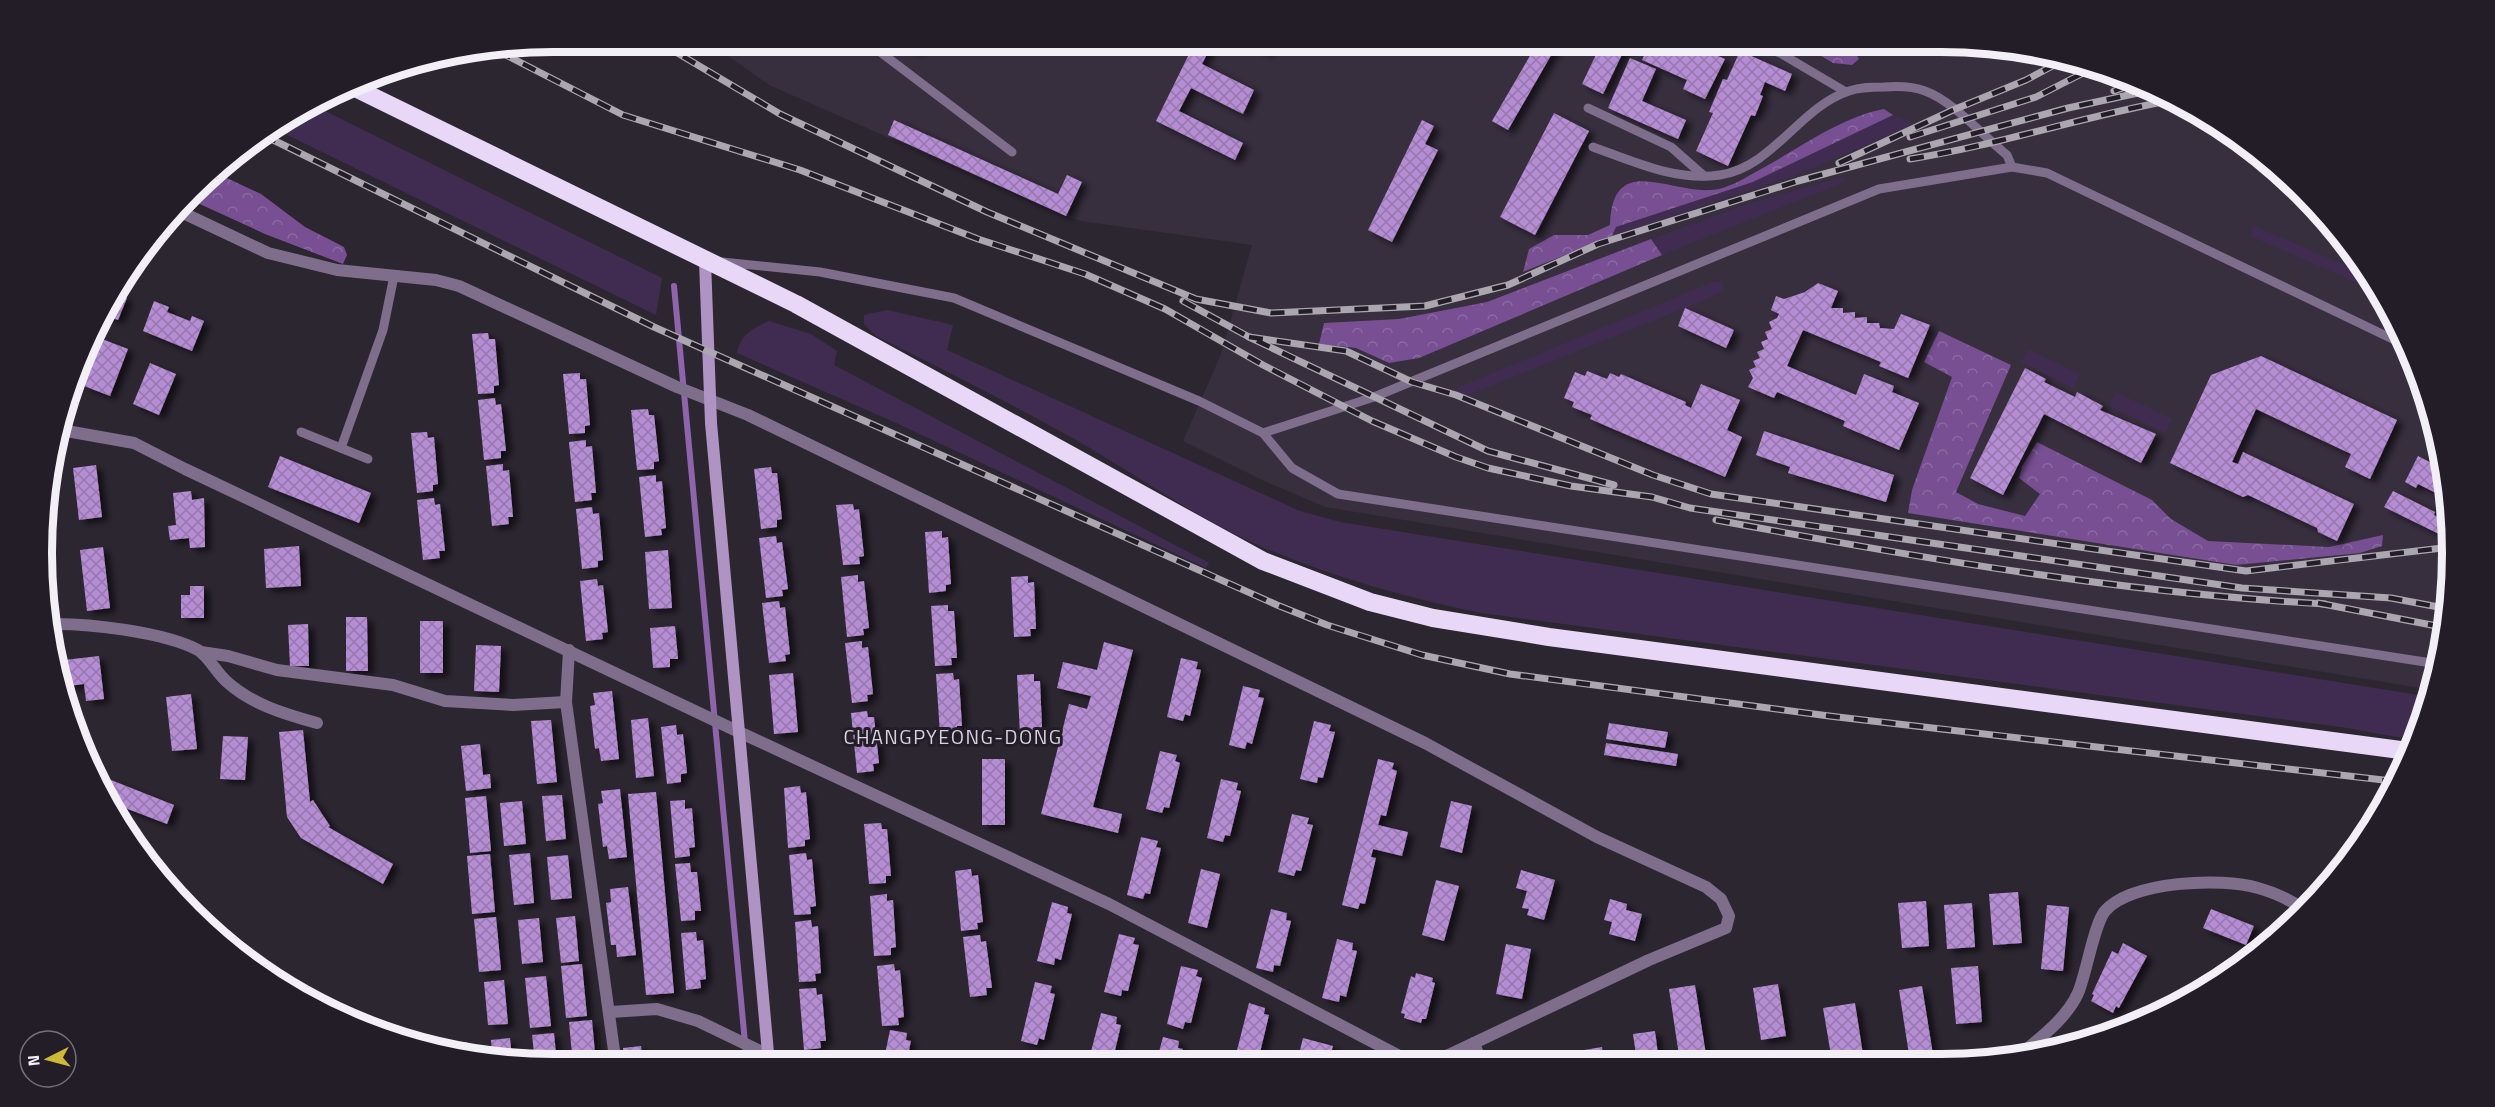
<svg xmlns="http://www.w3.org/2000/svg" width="2495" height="1107" viewBox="0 0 2495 1107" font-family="'Titillium Web',sans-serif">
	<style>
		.built { fill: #372e3e }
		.grass { fill: #412c51 }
		.forest { fill: url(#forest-crowns) }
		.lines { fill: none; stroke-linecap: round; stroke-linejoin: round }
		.stream { stroke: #8e65ab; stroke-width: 6 }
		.building { fill: url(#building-cross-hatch); filter: url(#shadow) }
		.lane { stroke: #7e6d8b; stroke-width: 9 }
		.street { stroke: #7e6d8b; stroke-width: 12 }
		.secondary { stroke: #ae93c3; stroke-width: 12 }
		.highway { stroke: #e8d7f6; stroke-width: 18 }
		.rail-casing { stroke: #aba6b0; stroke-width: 7 }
		.rail { stroke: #231d27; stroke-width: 4.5; stroke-dasharray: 14; stroke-linecap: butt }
		.labels { text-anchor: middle; stroke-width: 6; stroke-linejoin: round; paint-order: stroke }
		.quarter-label { font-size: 20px; letter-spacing: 1.5px; fill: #d9d1df; stroke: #231d27 }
		.rim { fill: none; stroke: #f3eff7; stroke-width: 8 }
	</style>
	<defs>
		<pattern id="forest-crowns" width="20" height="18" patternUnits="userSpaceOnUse" patternTransform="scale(1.5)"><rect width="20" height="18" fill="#774f92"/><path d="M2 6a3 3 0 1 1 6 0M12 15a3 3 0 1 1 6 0" fill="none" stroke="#8b69a2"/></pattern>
		<pattern id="building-cross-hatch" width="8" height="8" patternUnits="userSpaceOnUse" patternTransform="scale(1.5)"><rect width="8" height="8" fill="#b68dd5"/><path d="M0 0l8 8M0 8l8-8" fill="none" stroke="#9578ab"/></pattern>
		<filter id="shadow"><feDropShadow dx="6" dy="4" stdDeviation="3" flood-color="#0009"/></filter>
	</defs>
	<rect width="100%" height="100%" fill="#2c2631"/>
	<polygon class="built" points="709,42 1942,42 2106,69 2198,111 2279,169 2348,242 2400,328 2436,421 2452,520 2449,621 2432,690 1325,507 1264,481 1183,441 1221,354 1252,245 1081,221 1066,216 769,85"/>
	<g class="grass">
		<polygon points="311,104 662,278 656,315 273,128"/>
		<polygon points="1893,115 1910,121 1910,126 1799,174 1612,236 1616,227 1753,182"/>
		<polygon points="1846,176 1840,184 1662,255 1651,239 1744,205"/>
		<polygon points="2254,226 2368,275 2371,280 2367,287 2250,236"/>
		<polygon points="1722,281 1723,290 1710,298 1466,396 1454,389 1713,282"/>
		<path d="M887,310L953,325L947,350L1300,511L1340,522L2431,697L2426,718L2414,740L2341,727L1481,613C1410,598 1339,579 1272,551C1203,523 1142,478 1078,441C1012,404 944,370 876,336L864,324V315Z"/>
		<path d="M769,321L811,334L837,351L834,365L1209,563L1206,568L894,422L737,353C740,335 753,328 769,321Z"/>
		<polygon points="2028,349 2080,374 2073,388 2021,362"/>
		<polygon points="2116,392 2172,419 2165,433 2109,406"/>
	</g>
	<g class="forest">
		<path d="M1798,42C1820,42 1848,37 1859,59L1852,65L1833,63Z"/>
		<path d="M1884,109L1893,115L1753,182L1616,227L1612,236L1523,272L1529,249L1554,235H1588L1610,225C1612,152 1668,193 1711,190C1729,189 1746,177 1761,169C1800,148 1841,117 1884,109Z"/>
		<polygon points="214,172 261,194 305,227 344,247 347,255 343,264 265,234 191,200"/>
		<polygon points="1651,239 1662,255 1419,358 1389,363 1356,348 1319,344 1324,323 1399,319 1487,302"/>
		<polygon points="1939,331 2011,365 1956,492 1978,504 2025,516 2040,494 2019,478 2022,466 2037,442 2152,500 2171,519 2208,541 2329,547 2383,535 2382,546 2360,553 2236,565 1908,513 1912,490 1952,377 1924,362"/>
	</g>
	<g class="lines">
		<polyline class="stream" points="674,286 747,1064"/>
	</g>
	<g class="building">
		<polygon points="908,42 930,42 914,52"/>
		<polygon points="1195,42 1213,42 1202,64 1254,90 1243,114 1191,88 1179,111 1243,143 1235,160 1156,121"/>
		<polygon points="1246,42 1272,42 1267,53"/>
		<polygon points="1538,42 1557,45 1508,130 1492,121"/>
		<polygon points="1602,42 1628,42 1603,94 1582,84"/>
		<polygon points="1650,42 1686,42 1725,59 1705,99 1683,89 1687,80 1642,60"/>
		<polygon points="1740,51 1792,74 1785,91 1765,82 1760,95 1763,96 1755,116 1751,115 1728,166 1696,151 1713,113 1709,112 1723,79 1727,80"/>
		<polygon points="1630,58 1656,69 1642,101 1686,120 1678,139 1608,108"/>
		<polygon points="1554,113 1589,131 1535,235 1500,217"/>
		<polygon points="894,120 1058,194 1067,175 1082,182 1066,216 888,135"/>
		<polygon points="1422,120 1434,126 1425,144 1438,150 1392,242 1368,230"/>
		<polygon points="1818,283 1838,291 1831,308 1843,308 1843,313 1855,312 1855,318 1867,317 1867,323 1879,323 1880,328 1894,329 1901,314 1930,325 1908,378 1879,366 1881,362 1803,330 1787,366 1856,395 1864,374 1894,386 1892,392 1919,403 1899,450 1843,426 1845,421 1777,392 1774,398 1748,387 1753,378 1749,370 1756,367 1753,361 1760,358 1757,352 1764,349 1761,342 1768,339 1765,332 1772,329 1769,322 1777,318 1779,314 1771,310 1776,296 1784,299 1805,292"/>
		<polygon points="114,293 127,298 118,320 104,315"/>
		<polygon points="154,301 169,307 167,312 190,321 192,316 204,321 192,351 143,331"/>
		<polygon points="1685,308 1734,330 1726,348 1678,326"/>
		<polygon points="488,333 489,339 495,339 499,385 494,386 494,393 478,394 472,334"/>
		<polygon points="102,339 128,349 110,396 84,386"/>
		<polygon points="2261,356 2397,420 2370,479 2345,467 2351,454 2256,409 2232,462 2238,464 2243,452 2354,504 2337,541 2318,532 2317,528 2248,495 2243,497 2170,463 2211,375"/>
		<polygon points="150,363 176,374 159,415 133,404"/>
		<polygon points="2025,368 2046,379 2044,382 2075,397 2077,392 2103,406 2100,410 2156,434 2141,463 2044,414 2003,495 1970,478"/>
		<polygon points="1587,371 1607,379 1610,373 1619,377 1621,374 1686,402 1685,405 1691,408 1701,384 1740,400 1727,430 1742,437 1725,477 1590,419 1592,415 1572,407 1574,402 1564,398 1575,372 1585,376"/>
		<polygon points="580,373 580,379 586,379 590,425 585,426 585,433 569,434 563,374"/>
		<polygon points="495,398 496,405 501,404 506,451 501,451 501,458 484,460 478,400"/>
		<polygon points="648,409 649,415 654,415 659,461 654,462 654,469 637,470 631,410"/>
		<polygon points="1764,431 1894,475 1886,502 1788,473 1790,467 1756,455"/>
		<polygon points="427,432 428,438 434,437 438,484 433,485 433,491 417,493 411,433"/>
		<polygon points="586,440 586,447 592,446 596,493 591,493 592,500 575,502 569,442"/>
		<polygon points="280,456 371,493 359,523 268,487"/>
		<polygon points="2418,456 2441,468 2443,464 2448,499 2418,484 2416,488 2405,482"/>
		<polygon points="503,464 503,471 509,470 513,517 508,517 509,524 492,526 486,466"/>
		<polygon points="96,465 102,517 79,520 73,468"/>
		<polygon points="771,467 772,473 777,473 782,519 777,520 777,527 761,529 754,469"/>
		<polygon points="656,475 656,482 662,481 666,528 661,529 662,535 645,537 639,477"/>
		<polygon points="191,491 192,500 204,498 205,547 190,548 189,538 170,540 168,526 176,525 173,493"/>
		<polygon points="2393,491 2435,512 2434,515 2446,521 2439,534 2384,507"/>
		<polygon points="434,498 435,505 440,504 445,551 439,551 440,558 423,560 417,500"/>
		<polygon points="853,504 854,510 859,509 864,556 859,557 860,564 843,565 836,505"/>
		<polygon points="592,507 593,514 599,513 603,560 598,561 598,567 582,569 576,509"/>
		<polygon points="942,531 942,538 948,537 951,584 946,585 946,591 929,593 925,532"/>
		<polygon points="776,536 777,543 782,542 788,589 782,590 783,596 766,598 759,538"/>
		<polygon points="299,546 301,586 266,588 264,549"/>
		<polygon points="103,547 110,608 87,611 80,550"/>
		<polygon points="668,550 672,608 649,609 645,552"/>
		<polygon points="858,575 858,582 864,581 869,628 863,629 864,635 847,637 841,577"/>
		<polygon points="1028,576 1028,583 1034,582 1036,629 1030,629 1031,636 1014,637 1011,577"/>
		<polygon points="597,579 598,586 603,585 608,632 602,633 603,639 586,641 580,581"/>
		<polygon points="190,586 204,586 204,618 181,618 181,595 190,595"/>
		<polygon points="779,601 780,608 785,607 790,654 785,655 786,661 769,663 762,603"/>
		<polygon points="948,605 948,611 954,611 957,658 951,658 952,665 935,666 931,606"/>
		<polygon points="346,617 367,617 368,671 346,671"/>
		<rect x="420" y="621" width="23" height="52"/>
		<polygon points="308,624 309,666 290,666 288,625"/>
		<polygon points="675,626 678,659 670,659 670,667 653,668 650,628"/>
		<polygon points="862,641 862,648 868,647 873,694 867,695 868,701 852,703 845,643"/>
		<polygon points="1104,642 1133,650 1093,807 1122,814 1118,833 1041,814 1069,704 1087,709 1091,696 1057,688 1063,662 1097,670"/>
		<polygon points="476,645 501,646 499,692 474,691"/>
		<polygon points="99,656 104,699 86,701 84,684 68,686 64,660"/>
		<polygon points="1181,658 1198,662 1196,669 1201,670 1190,716 1185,714 1183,721 1167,717"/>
		<polygon points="793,673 798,732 774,734 769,675"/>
		<polygon points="953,673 954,680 959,679 962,726 957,726 957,733 940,734 936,674"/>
		<polygon points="1034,674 1034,681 1040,681 1042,727 1036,728 1037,735 1020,735 1017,675"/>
		<polygon points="1243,686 1260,690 1258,697 1264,698 1252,744 1247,742 1245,749 1229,745"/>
		<polygon points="612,691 619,759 601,761 599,748 595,749 590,706 595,705 593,693"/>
		<polygon points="191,694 197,749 172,751 166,697"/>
		<polygon points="867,711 868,717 874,717 879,763 873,764 874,771 857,773 851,713"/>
		<polygon points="648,718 654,776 636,778 631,720"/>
		<polygon points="551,720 557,782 537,784 531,721"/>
		<polygon points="1314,721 1331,725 1329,731 1335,732 1323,778 1318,777 1317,783 1300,779"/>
		<polygon points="1609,723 1668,732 1665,748 1606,739"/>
		<polygon points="676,725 677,735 683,734 687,773 681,774 681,782 667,784 661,727"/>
		<polygon points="303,730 310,802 313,800 330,826 328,827 393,864 383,884 301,838 287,817 279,732"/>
		<polygon points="223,736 248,737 245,780 220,779"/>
		<polygon points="1606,743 1678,754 1676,766 1604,755"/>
		<polygon points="480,744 483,775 490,774 491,788 466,791 461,746"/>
		<polygon points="1160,751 1177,755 1175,761 1180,763 1169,808 1164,807 1162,813 1146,809"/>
		<rect x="982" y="759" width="23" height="66"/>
		<polygon points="1378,759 1394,763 1392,769 1397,771 1386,816 1381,815 1378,825 1408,832 1402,856 1373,849 1371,857 1376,858 1365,904 1360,903 1358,909 1342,905"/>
		<polygon points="1221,779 1238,783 1236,790 1241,791 1230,836 1225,835 1223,842 1207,838"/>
		<polygon points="111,780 174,805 167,824 107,801 105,795"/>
		<polygon points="800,786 801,793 806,792 810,839 805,840 805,846 788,848 784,788"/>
		<polygon points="620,789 627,857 609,859 607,846 603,847 598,804 603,803 601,791"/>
		<polygon points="656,792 674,993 646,995 628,794"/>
		<polygon points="562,795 566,839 546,841 542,796"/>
		<polygon points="486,796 491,851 470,853 465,798"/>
		<polygon points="685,800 685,809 692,808 695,847 689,848 690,856 675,858 670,801"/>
		<polygon points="522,801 526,844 504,846 500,803"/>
		<polygon points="1451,801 1472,806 1462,853 1440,847"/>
		<polygon points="1292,814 1309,818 1307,824 1313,825 1301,871 1296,870 1294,876 1278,872"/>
		<polygon points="881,823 882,829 887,829 891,876 886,876 886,883 869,884 864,824"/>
		<polygon points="1141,837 1158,841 1156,847 1161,848 1150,894 1145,893 1143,899 1127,895"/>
		<polygon points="530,853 534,903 514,905 509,855"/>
		<polygon points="806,853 807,860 812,859 816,906 810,907 811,914 794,915 789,855"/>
		<polygon points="490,854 495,912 472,914 467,856"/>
		<polygon points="568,855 572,898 551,900 547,857"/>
		<polygon points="690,863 691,872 697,872 701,911 695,911 695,920 681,921 675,864"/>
		<polygon points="971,869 972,876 978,875 983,922 977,923 978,929 961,931 955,871"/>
		<polygon points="1201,869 1220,874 1207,928 1188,923"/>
		<polygon points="1521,870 1555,880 1544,920 1527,915 1529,909 1522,908 1527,891 1516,888"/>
		<polygon points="1436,880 1459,886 1444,941 1422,935"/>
		<polygon points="628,887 636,955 617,957 616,945 611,945 606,903 611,902 610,889"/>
		<polygon points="2018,892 2022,943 1993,945 1989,894"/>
		<polygon points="887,894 887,901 893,900 896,947 891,948 891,955 874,956 870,896"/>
		<polygon points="1610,899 1627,904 1626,910 1642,914 1635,941 1609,934 1612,922 1604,920"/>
		<polygon points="1926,901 1929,946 1902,948 1898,903"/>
		<polygon points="1052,902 1068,907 1067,913 1072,914 1061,960 1055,958 1054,965 1037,961"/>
		<polygon points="1972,903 1975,947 1947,949 1944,905"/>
		<polygon points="2047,905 2069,907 2063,971 2041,969"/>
		<polygon points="1271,909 1287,913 1286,920 1291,921 1280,966 1274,965 1273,972 1256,968"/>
		<polygon points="2211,909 2254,926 2246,945 2203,928"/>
		<polygon points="575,916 579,961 561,963 556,918"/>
		<polygon points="496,917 501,970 479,972 474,919"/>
		<polygon points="539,918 543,962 522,964 518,920"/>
		<polygon points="811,920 812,927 818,926 821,973 815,974 816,981 799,982 795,922"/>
		<polygon points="696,932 697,941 703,940 706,979 700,980 701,988 686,990 681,933"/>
		<polygon points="1119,934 1135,938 1133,944 1139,945 1128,991 1122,990 1121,996 1104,992"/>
		<polygon points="980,935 981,942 986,941 992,988 986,988 987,995 970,997 963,937"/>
		<polygon points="1337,939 1353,943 1352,950 1357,951 1346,997 1340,995 1339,1002 1322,998"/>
		<polygon points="2123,943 2147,956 2119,1008 2116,1006 2113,1013 2091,1001 2094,995 2092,994 2112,951 2118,954"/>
		<polygon points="1506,944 1531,949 1522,999 1496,994"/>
		<polygon points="582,964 587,1016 566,1018 561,966"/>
		<polygon points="894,964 895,971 900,970 904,1017 898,1018 899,1025 882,1026 877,966"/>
		<polygon points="1181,966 1198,970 1196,976 1202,978 1191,1023 1185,1022 1183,1029 1167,1024"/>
		<polygon points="1978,966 1982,1022 1956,1024 1951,968"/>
		<polygon points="1416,973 1433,978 1432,982 1435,983 1426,1019 1422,1019 1421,1023 1404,1018 1405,1014 1401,1013 1411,976 1415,978"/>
		<polygon points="546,976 551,1026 530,1028 525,978"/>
		<polygon points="504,980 508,1024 488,1025 484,982"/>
		<polygon points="1035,982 1052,986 1050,993 1055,994 1044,1040 1039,1038 1037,1045 1021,1041"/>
		<polygon points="1778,984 1786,1036 1761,1040 1753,988"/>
		<polygon points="1695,985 1707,1061 1680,1062 1669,989"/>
		<polygon points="1922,986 1934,1061 1910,1061 1899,990"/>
		<polygon points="816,988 817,995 822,994 826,1041 820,1041 821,1048 804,1050 799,989"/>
		<polygon points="2175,995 2185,999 2171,1007"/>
		<polygon points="1249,1003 1265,1008 1264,1014 1269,1015 1258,1061 1238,1063 1234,1062"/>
		<polygon points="1855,1003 1864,1061 1832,1061 1823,1008"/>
		<polygon points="1101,1013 1117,1017 1116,1024 1121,1025 1112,1063 1088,1063"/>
		<polygon points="592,1020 596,1065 573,1065 569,1022"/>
		<polygon points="890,1030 907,1033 906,1040 911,1041 906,1064 883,1064"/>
		<polygon points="1655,1031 1659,1062 1637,1062 1633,1034"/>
		<polygon points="554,1033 557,1065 535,1062 532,1035"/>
		<polygon points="1163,1037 1179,1041 1178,1048 1183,1049 1180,1063 1156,1063"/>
		<polygon points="510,1038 512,1058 492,1055 491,1040"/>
		<polygon points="1303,1038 1333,1046 1328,1063 1297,1062"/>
		<polygon points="467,1042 468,1051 447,1047 446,1044"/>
		<polygon points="2045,1042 2052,1049 2032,1054"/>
		<polygon points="641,1046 643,1063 625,1065 623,1048"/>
		<polygon points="1602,1047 1604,1062 1579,1062 1578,1051"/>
		<polygon points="949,1055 966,1059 965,1064 948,1064"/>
	</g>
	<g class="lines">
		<g class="lane">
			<polyline points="867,42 1012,152"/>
			<polyline points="1753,42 1780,53 1846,92"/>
			<polyline points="1588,108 1671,147 1704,176"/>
			<path d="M1593,147C1632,161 1677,182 1720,175C1773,167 1800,107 1849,91C1860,87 1872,87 1884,87C1898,86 1912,86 1925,91C1953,101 1983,136 2007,155L2012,167"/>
			<polyline points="722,262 820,272 954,298 1199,401 1263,433 1374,397 1879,189 2012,167 2047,173 2407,346"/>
			<polyline points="301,432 368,459"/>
			<polyline points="1263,433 1292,468 1338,494 2438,664"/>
			<polyline points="341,448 383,330 394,276"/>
		</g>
		<g class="street">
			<polyline points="181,212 268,253 337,270 436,280 459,286 677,387 748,415 1425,743 1597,837 1706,887 1721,899 1729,916 1726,928 1649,960 1434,1062"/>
			<polyline points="61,430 134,443 185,469 739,732 1109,904 1411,1062"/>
			<path d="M49,624C88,623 164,632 198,650C209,657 216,672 226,681C251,704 284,714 317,723"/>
			<polyline points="569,650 566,702 616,1065"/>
			<polyline points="201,652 228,656 277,670 393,685 445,701 513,705 566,702"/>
			<polyline points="611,1012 657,1009 698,1021 787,1064"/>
			<polyline points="1474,1043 1481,1062"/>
			<path d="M2015,1059C2037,1040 2066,1020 2078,993C2086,975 2094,924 2105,911C2131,881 2222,877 2258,888C2273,892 2290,900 2303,909"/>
		</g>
		<polyline class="secondary" points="705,261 711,423 769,1064"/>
		<polyline class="highway" points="351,86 796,304 1263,561 1370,602 1433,618 1549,637 2408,751"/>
		<defs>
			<g id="rail">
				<polyline points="659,42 780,114 987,212 1196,299 1271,313 1425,306 1508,285 1598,244 1798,181 2068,108 2152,90"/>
				<polyline points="498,51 623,115 800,170 978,239 1085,274 1165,309 1263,365 1372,421 1456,457 1488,468 1571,486 1652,497 1690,508 2242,588 2391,598 2449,609"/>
				<polyline points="2114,91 2136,83"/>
				<polyline points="263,135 654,327 1277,605 1327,625 1422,655 1510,674 1829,716 2392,781"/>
				<polyline points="1910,137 2036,97 2095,67"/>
				<path d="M1910,159C1999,145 2084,116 2173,100"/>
				<polyline points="1839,163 1953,110 2026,80 2060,62"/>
				<polyline points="1183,301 1249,337 1488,451 1614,485"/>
				<polyline points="1249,337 1346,351 1412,382 1456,395 1653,475 1711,494 2246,571 2451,547"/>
				<path d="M1716,520C1914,557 2123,593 2325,604"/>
				<polyline points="2318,603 2447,628"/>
			</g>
		</defs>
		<use href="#rail" class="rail-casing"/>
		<use href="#rail" class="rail"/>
	</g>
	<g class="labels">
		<g class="quarter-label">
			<text x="953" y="744">CHANGPYEONG-DONG</text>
		</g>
	</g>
	<path d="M0 0H2495V1107H0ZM553 52H1941A501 501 0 0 1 2442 553V553A501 501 0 0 1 1941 1054H553A501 501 0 0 1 52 553V553A501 501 0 0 1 553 52Z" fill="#231d27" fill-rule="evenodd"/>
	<path class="rim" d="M553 52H1941A501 501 0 0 1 2442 553V553A501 501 0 0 1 1941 1054H553A501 501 0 0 1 52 553V553A501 501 0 0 1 553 52Z"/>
	<g transform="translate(48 1059) rotate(264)"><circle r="28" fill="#231d27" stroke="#76717a" stroke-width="1.5"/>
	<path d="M0-4.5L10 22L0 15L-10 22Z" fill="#cdb938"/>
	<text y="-9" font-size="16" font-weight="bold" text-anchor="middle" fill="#f3eff7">N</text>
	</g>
</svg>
